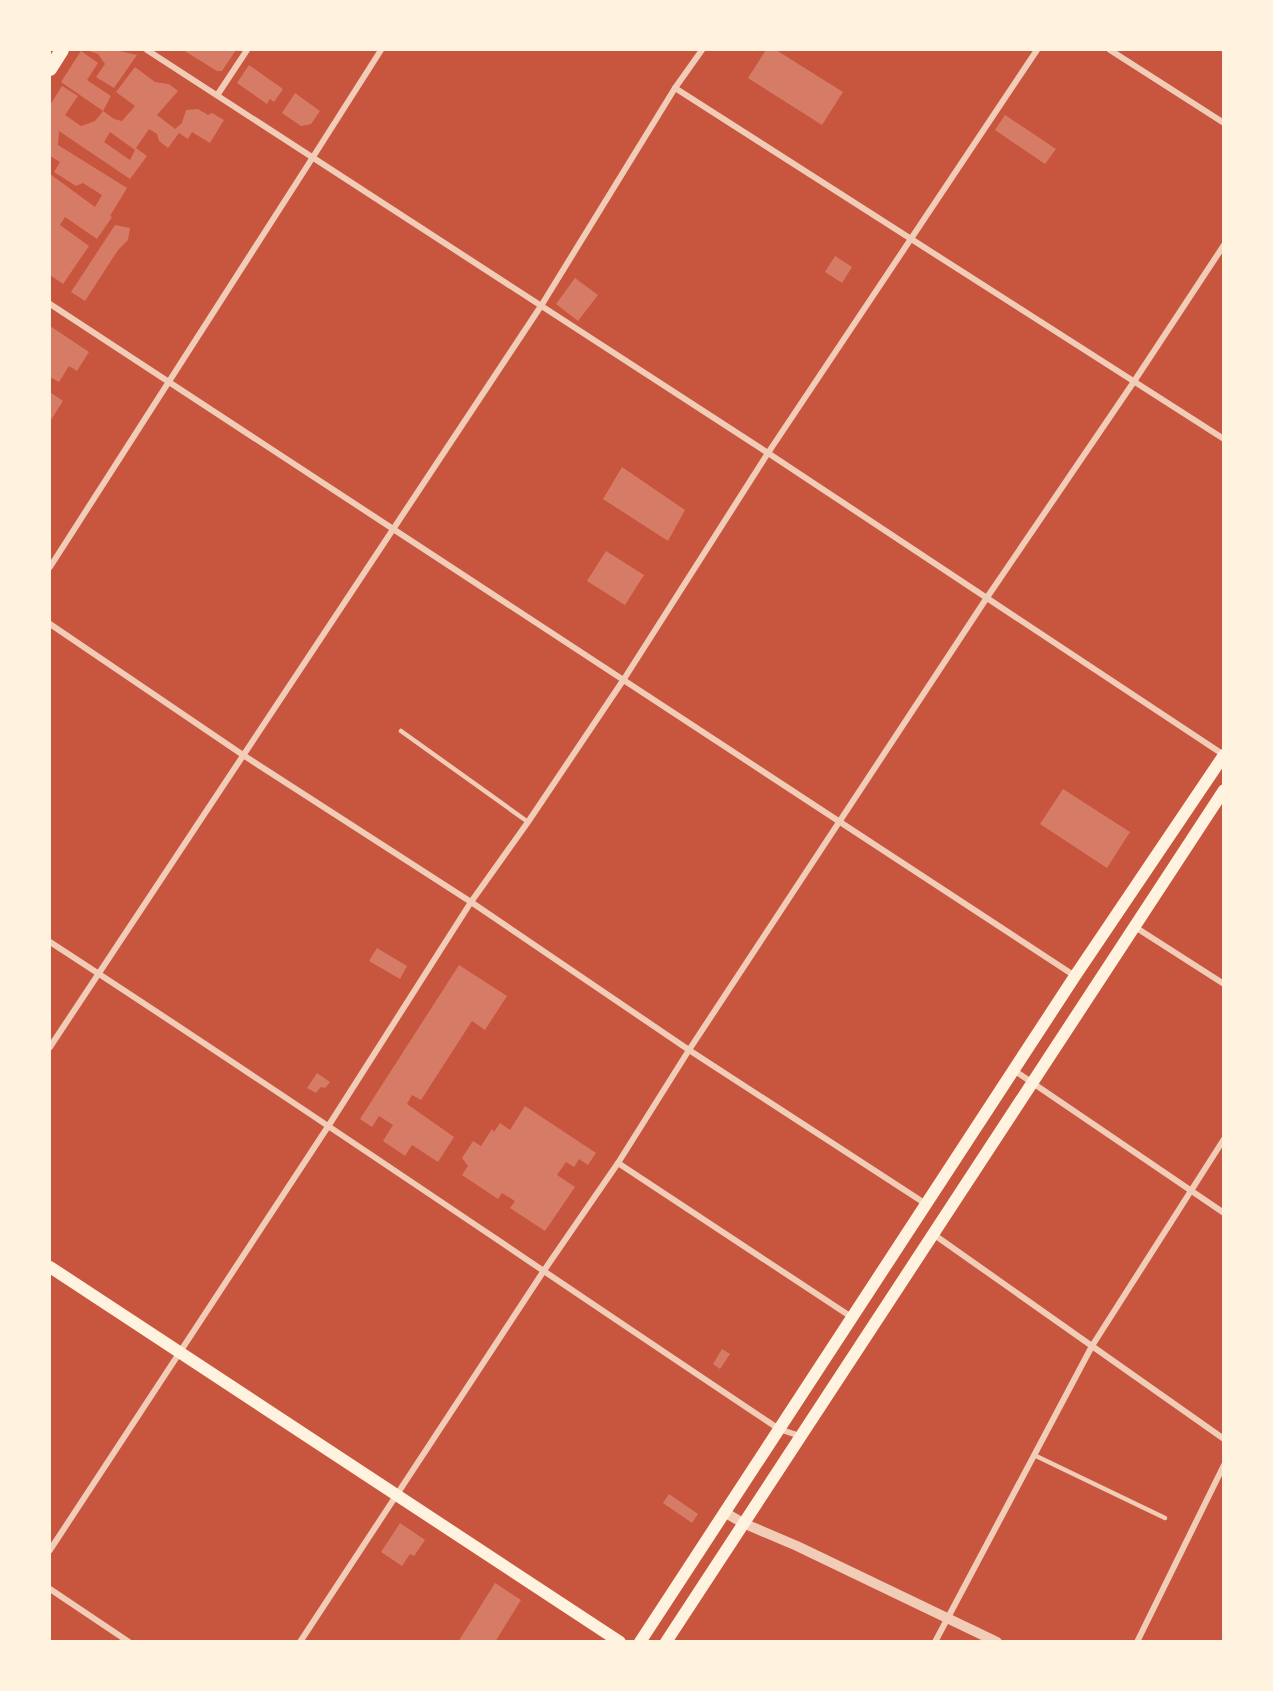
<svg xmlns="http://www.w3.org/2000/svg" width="1273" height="1691" viewBox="0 0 1273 1691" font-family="Cabin,sans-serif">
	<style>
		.building { fill: #d67c66; fill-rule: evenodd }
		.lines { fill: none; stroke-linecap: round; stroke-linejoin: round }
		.service { stroke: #f1ccb7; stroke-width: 4.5 }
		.minor { stroke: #f1ccb7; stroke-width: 6 }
		.tertiary { stroke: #f1ccb7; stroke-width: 10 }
		.secondary { stroke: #fff3e0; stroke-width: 12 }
		.primary { stroke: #fff3e0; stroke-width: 14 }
	</style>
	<rect width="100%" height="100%" fill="#c8553d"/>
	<g class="building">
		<polygon points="87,50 115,50 137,55 114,88 96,77 105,64 98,54"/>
		<polygon points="183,50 236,50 222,71 217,71"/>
		<polygon points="766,50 776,50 843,92 822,125 748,78"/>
		<polygon points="81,51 98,63 87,80 111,96 103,111 61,82"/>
		<polygon points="249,65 283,89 274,102 270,99 267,104 237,83"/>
		<path d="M135,67L155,82L169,84L178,91L157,115L175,129L182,123L186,110L198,109L208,115L212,113L224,120L210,143L192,132L188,139L179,133L168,148L159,141L157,134L149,129L136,148L147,156L130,179L59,131L58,145L127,188L110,216L112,217L97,239L65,217L60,225L89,246L63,284L50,275V174L95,207L102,195L83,183L76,186L54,172L60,162L50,156V105L62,86L78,96L65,115L81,126L95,121L103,111L114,119L122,121L135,106L116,92ZM110,132L135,150L130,160L104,142Z"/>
		<polygon points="295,93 320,111 311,124 301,126 282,113"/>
		<polygon points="1005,115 1056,149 1045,164 995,130"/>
		<polygon points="115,225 130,228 128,240 118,250 85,301 71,292"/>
		<polygon points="835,256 852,267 842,283 825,272"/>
		<polygon points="575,278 598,295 578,321 556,304"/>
		<polygon points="50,326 89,352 77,371 69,366 59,382 50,377"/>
		<polygon points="50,392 63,401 51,420 50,419"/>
		<polygon points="622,467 685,510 668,541 603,499"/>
		<polygon points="606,551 644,575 625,605 587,581"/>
		<polygon points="1063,789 1130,832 1107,868 1040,824"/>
		<polygon points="377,948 407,966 400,979 369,961"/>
		<polygon points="459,965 507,996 485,1030 472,1021 421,1100 412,1095 407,1104 454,1137 438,1162 412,1145 405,1156 383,1141 393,1125 379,1116 372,1127 360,1119"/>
		<polygon points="317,1073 330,1082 325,1088 321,1087 316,1093 307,1088"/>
		<polygon points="525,1106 596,1153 588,1165 579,1159 574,1167 566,1162 557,1175 575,1187 545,1231 510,1208 515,1201 502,1193 498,1199 462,1175 468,1166 462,1158 473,1141 481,1146 492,1129 494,1132 500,1123 510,1130"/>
		<polygon points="722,1349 730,1354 720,1369 713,1364"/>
		<polygon points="669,1494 698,1514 692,1523 663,1503"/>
		<polygon points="400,1523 425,1540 414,1556 410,1554 402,1566 381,1552"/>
		<polygon points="495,1583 521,1600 495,1642 458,1642"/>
	</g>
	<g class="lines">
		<g class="service">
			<polyline points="401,731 528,822"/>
			<polyline points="1034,1455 1165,1518"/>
		</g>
		<g class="minor">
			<polyline points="147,50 768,453 1224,755"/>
			<polyline points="1110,50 1224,123"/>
			<polyline points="675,88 1224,439"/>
			<polyline points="218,94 247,50"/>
			<polyline points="50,304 1075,976"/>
			<polyline points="50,567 313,157 381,50"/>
			<polyline points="50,624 243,755 471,902 689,1050 926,1204"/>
			<polyline points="1135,927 1224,984"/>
			<path d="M50,942C295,1101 536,1267 779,1429L800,1436"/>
			<polyline points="50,1047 541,306 675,88 702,50"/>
			<polyline points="1015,1071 1224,1213"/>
			<polyline points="618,1163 853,1318"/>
			<polyline points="933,1234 1224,1439"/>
			<polyline points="50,1550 329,1125 471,902 528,822 624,679 768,453 1037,50"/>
			<polyline points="50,1589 129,1642"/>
			<polyline points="300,1642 543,1272 618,1163 689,1050 986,599 1133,383 1224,245"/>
			<polyline points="935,1642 1092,1346 1224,1139"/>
			<polyline points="1137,1642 1224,1465"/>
		</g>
		<polyline class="tertiary" points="724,1512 743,1523 797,1546 997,1642"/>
		<g class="secondary">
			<polyline points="50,1267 620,1642"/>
			<polyline points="640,1642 1075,976 1224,755"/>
			<polyline points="666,1642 1224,790"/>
		</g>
		<polyline class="primary" points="50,69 62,50"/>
	</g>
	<rect width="1273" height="1691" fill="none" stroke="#fff3e0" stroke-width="102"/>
</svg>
